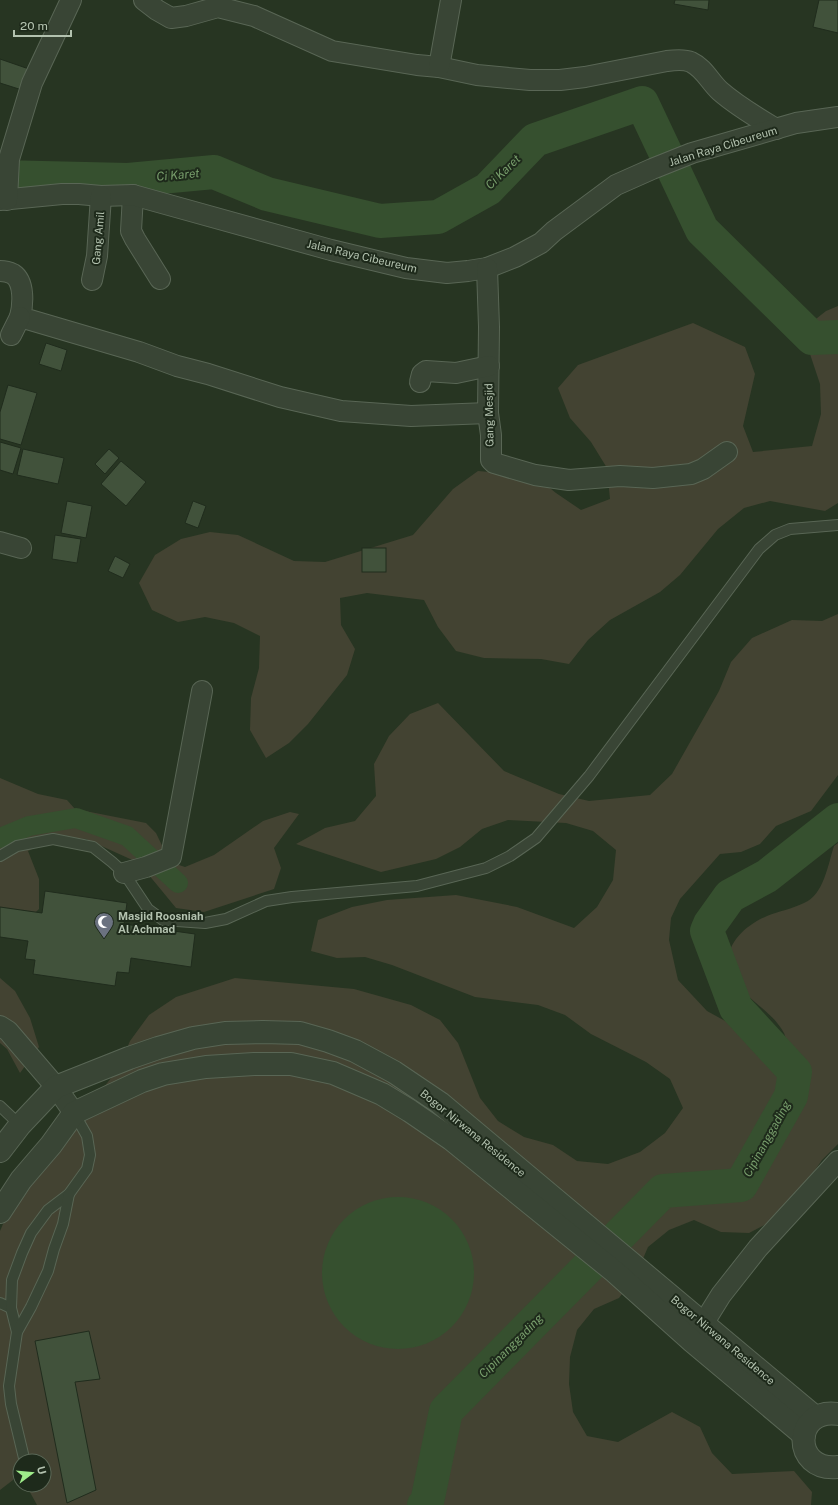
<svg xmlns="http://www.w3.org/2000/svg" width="838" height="1505" viewBox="0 0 838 1505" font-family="'Public Sans',sans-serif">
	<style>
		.green { fill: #434332 }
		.water { fill: #36502f }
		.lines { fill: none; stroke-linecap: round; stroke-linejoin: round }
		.canal { stroke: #36502f; stroke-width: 20 }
		.river { stroke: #36502f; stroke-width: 34 }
		.building { fill: #41523b; stroke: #202c1d }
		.service-casing { stroke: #596655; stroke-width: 12 }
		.minor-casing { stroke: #596655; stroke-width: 22 }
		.tertiary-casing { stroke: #596655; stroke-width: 24 }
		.service { stroke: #394535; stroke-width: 10 }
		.minor { stroke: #394535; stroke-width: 20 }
		.tertiary { stroke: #394535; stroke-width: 22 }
		.labels { text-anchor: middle; stroke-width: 4; stroke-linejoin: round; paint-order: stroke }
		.street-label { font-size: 11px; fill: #b3c2af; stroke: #1e2a1b }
		.poi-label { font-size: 11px; font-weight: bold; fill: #b3c2af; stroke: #1e2a1b; text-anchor: start }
		.water-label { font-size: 12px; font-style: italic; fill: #789e6c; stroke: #1e2a1b }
	</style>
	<rect width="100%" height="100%" fill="#273522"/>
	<g class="green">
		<polygon points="838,306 838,503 825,511 770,501 744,508 718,529 680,575 660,592 610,620 588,640 569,664 541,659 484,658 456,651 438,627 424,600 367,593 340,598 341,625 355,649 347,675 308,724 289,743 266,758 250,730 251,698 259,668 260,636 234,623 205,617 178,622 152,610 139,583 155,555 181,539 210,532 238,535 294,561 325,562 413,535 453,489 478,471 535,476 556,493 581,510 610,499 607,468 591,442 570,418 558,388 578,365 693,323 745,347 755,374 743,426 753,452 812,446 821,414 820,384 802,330 826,311"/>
		<path d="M838,614V775L811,811L776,826L760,844L741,852L720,854L680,899L671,918L669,940L678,980L707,1011L727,1022L759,1048L768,1065L787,1057C786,1050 787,1039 784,1033C773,1013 753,1003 739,987C714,957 737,929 767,916C779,911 792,909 804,903C824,895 828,864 834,846L838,843V1144L822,1160L806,1183L778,1218L749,1233L721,1232L694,1220L669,1230L648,1247L636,1275L619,1298L594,1309L577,1330L570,1357L569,1384L573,1412L587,1436L618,1442L672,1412L700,1427L712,1453L732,1474L794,1471L812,1492L811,1505H442L455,1449V1435L430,1488L409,1505H37L26,1485H44V1461H20V1475L16,1468L13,1480L0,1490V1231L3,1224L31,1181L118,1069L130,1041L149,1015L176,997L235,978L354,989L411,1005L440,1020L458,1043L480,1098L498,1121L524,1137L553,1145L577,1161L608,1164L640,1152L665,1133L683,1108L670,1079L646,1062L591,1034L565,1015L538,1005L475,997L392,965L365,957L337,958L311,951L318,920L352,907L387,900L456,895L517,907L574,928L597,907L613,880L616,850L593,831L566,823L508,820L482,829L460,847L436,859L381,872L296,844L325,828L355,821L376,796L374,764L389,736L410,714L438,703L504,771L559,794L589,801L650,795L672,774L719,691L731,662L752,638L792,620L822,621Z"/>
		<polygon points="0,778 38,794 67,800 75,809 146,823 156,833 170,862 185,867 214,855 263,821 290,812 299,814 274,848 281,868 274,889 204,912 176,908 139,863 86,839 56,838 28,851 39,879 39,909 17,930 0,931"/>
		<polygon points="0,978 15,991 30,1018 39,1047 20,1073 7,1049 0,1043"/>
	</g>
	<circle class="water" cx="398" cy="1273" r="76"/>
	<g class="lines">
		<polyline class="canal" points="0,838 29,826 76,818 127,836 178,883"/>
		<g class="river">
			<polyline points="0,177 128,180 214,172 267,194 380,221 438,217 488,189 535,140 642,103 702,230 812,338 838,337"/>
			<polyline points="424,1505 427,1502 446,1411 663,1191 741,1185 791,1096 795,1072 736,1008 707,931 710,924 730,896 767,876 838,820"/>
		</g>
	</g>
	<g class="building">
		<polygon points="675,0 709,0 708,10 674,4"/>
		<polygon points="819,0 838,0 838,33 813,27"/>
		<polygon points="0,59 29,69 22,90 0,83"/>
		<polygon points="46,343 67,350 61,371 39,364"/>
		<polygon points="8,385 37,393 21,445 0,439 0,412"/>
		<polygon points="0,442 21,448 13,474 0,470"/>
		<polygon points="23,449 64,458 58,484 17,475"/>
		<polygon points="109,449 119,458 105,474 95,464"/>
		<polygon points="121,461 146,482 126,506 101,484"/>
		<polygon points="67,501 92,506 86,538 61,533"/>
		<polygon points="193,501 206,506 198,528 185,523"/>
		<polygon points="55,535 81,539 77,563 52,559"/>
		<rect x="362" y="548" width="24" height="24"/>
		<polygon points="115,556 130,564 123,578 108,571"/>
		<polygon points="45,891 127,903 124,924 195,934 191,967 131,958 129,973 117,972 115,986 33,974 35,960 25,959 28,941 0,937 0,907 42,913"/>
		<polygon points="89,1331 100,1379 75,1382 96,1490 67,1503 35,1341"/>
	</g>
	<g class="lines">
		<defs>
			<g id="service">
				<polyline points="0,856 17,846 53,839 93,847 112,862 124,873 148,909 163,920 205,923 226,919 266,901 292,897 417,886 486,868 510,856 536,838 589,776 759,549 775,535 790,529 838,525"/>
				<polyline points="0,1106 20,1125"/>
				<polyline points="0,1303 11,1308"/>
				<polyline points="17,1332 11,1308 12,1280 22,1253 31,1233 48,1210 69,1194 87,1169 90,1155 87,1136 74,1113"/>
				<polyline points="24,1458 11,1404 9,1386 17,1332 31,1307 48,1271 54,1249 63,1224 69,1194"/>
			</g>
			<g id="minor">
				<path d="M144,0L157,10L171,18L186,16L218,7L254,16L332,51L417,65L439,67L477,75L530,80H560L585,77L667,61C675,60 684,59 691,62C704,68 710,82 720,91C737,106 756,117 776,129"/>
				<polyline points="439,67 451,0"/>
				<polyline points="133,195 131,231 135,239 160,279"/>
				<polyline points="0,200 62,194 79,194 101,196 133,195 331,250 406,268 447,273 468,271 487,268 515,257 541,243 554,231 616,185 652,169 692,153 796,123 838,117"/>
				<polyline points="7,200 9,159 32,83 71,0"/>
				<polyline points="487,268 489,327 488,413 491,435 491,460 494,463 535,475 569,480 620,476 653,478 691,474 703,469 727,452"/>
				<path d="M0,271C4,271 9,272 13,274C25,282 23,305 20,317L139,352L177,366L208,374L280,397L341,411L411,416L488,413"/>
				<polyline points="92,280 97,256 101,196"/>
				<polyline points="11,335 20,317"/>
				<polyline points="420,382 422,374 426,371 456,373 489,366"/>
				<polyline points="0,542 21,548"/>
				<polyline points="124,873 146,867 171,857 202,691"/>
				<polyline points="0,1026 8,1031 56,1087 74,1113"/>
				<polyline points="703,1324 721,1295 758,1248 838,1161"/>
			</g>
			<g id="tertiary">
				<polyline points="0,1151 20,1125 56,1087 129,1058 158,1048 193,1038 225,1033 263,1032 300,1033 328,1041 355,1051 394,1072 440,1103 815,1417"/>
				<polyline points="0,1212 21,1180 51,1145 74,1113 142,1081 163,1074 206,1067 254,1064 291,1064 333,1073 382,1094 410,1111 451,1139 615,1272 692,1341 804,1435"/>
				<path d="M838,1414C793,1407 791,1472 838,1467"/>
			</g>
		</defs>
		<use href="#service" class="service-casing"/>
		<use href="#minor" class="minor-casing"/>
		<use href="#tertiary" class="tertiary-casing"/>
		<use href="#service" class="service"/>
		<use href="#minor" class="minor"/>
		<use href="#tertiary" class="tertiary"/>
	</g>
	<defs>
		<symbol id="mosque-pin" viewBox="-11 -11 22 30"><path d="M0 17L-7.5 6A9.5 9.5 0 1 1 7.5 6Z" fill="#6b7280" stroke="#1e2a1b"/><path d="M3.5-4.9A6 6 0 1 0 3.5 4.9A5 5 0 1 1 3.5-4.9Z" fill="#fff"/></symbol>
	</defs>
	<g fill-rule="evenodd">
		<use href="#mosque-pin" x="93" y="911" width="22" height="30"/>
	</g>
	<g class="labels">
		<g class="street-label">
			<text transform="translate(723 146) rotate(-17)" y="4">Jalan Raya Cibeureum</text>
			<text transform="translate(98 238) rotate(-85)" y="4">Gang Amil</text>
			<text transform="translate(362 256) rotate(13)" y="4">Jalan Raya Cibeureum</text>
			<text transform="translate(489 415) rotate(-91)" y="4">Gang Mesjid</text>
			<text transform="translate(473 1133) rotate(39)" y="4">Bogor Nirwana Residence</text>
			<text transform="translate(723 1340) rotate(40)" y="4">Bogor Nirwana Residence</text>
		</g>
		<g class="poi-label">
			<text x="118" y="920">Masjid Roosniah<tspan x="118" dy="13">Al Achmad</tspan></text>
		</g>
		<g class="water-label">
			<text transform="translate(503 172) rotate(-44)" y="4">Ci Karet</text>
			<text transform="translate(178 175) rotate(-5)" y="4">Ci Karet</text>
			<text transform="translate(767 1139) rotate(-61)" y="4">Cipinanggading</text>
			<text transform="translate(511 1346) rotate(-45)" y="4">Cipinanggading</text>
		</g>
	</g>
	<g transform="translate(32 1473) rotate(74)"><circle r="19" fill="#1e2a1b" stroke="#5a6756"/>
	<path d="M0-3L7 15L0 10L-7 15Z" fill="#9fec8a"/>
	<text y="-6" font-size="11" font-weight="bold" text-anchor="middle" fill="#b3c2af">U</text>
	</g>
	<path d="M14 30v6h57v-6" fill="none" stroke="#b3c2af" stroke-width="2"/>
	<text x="20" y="30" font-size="12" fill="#b3c2af" stroke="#1e2a1b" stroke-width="3" paint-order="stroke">20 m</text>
</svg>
